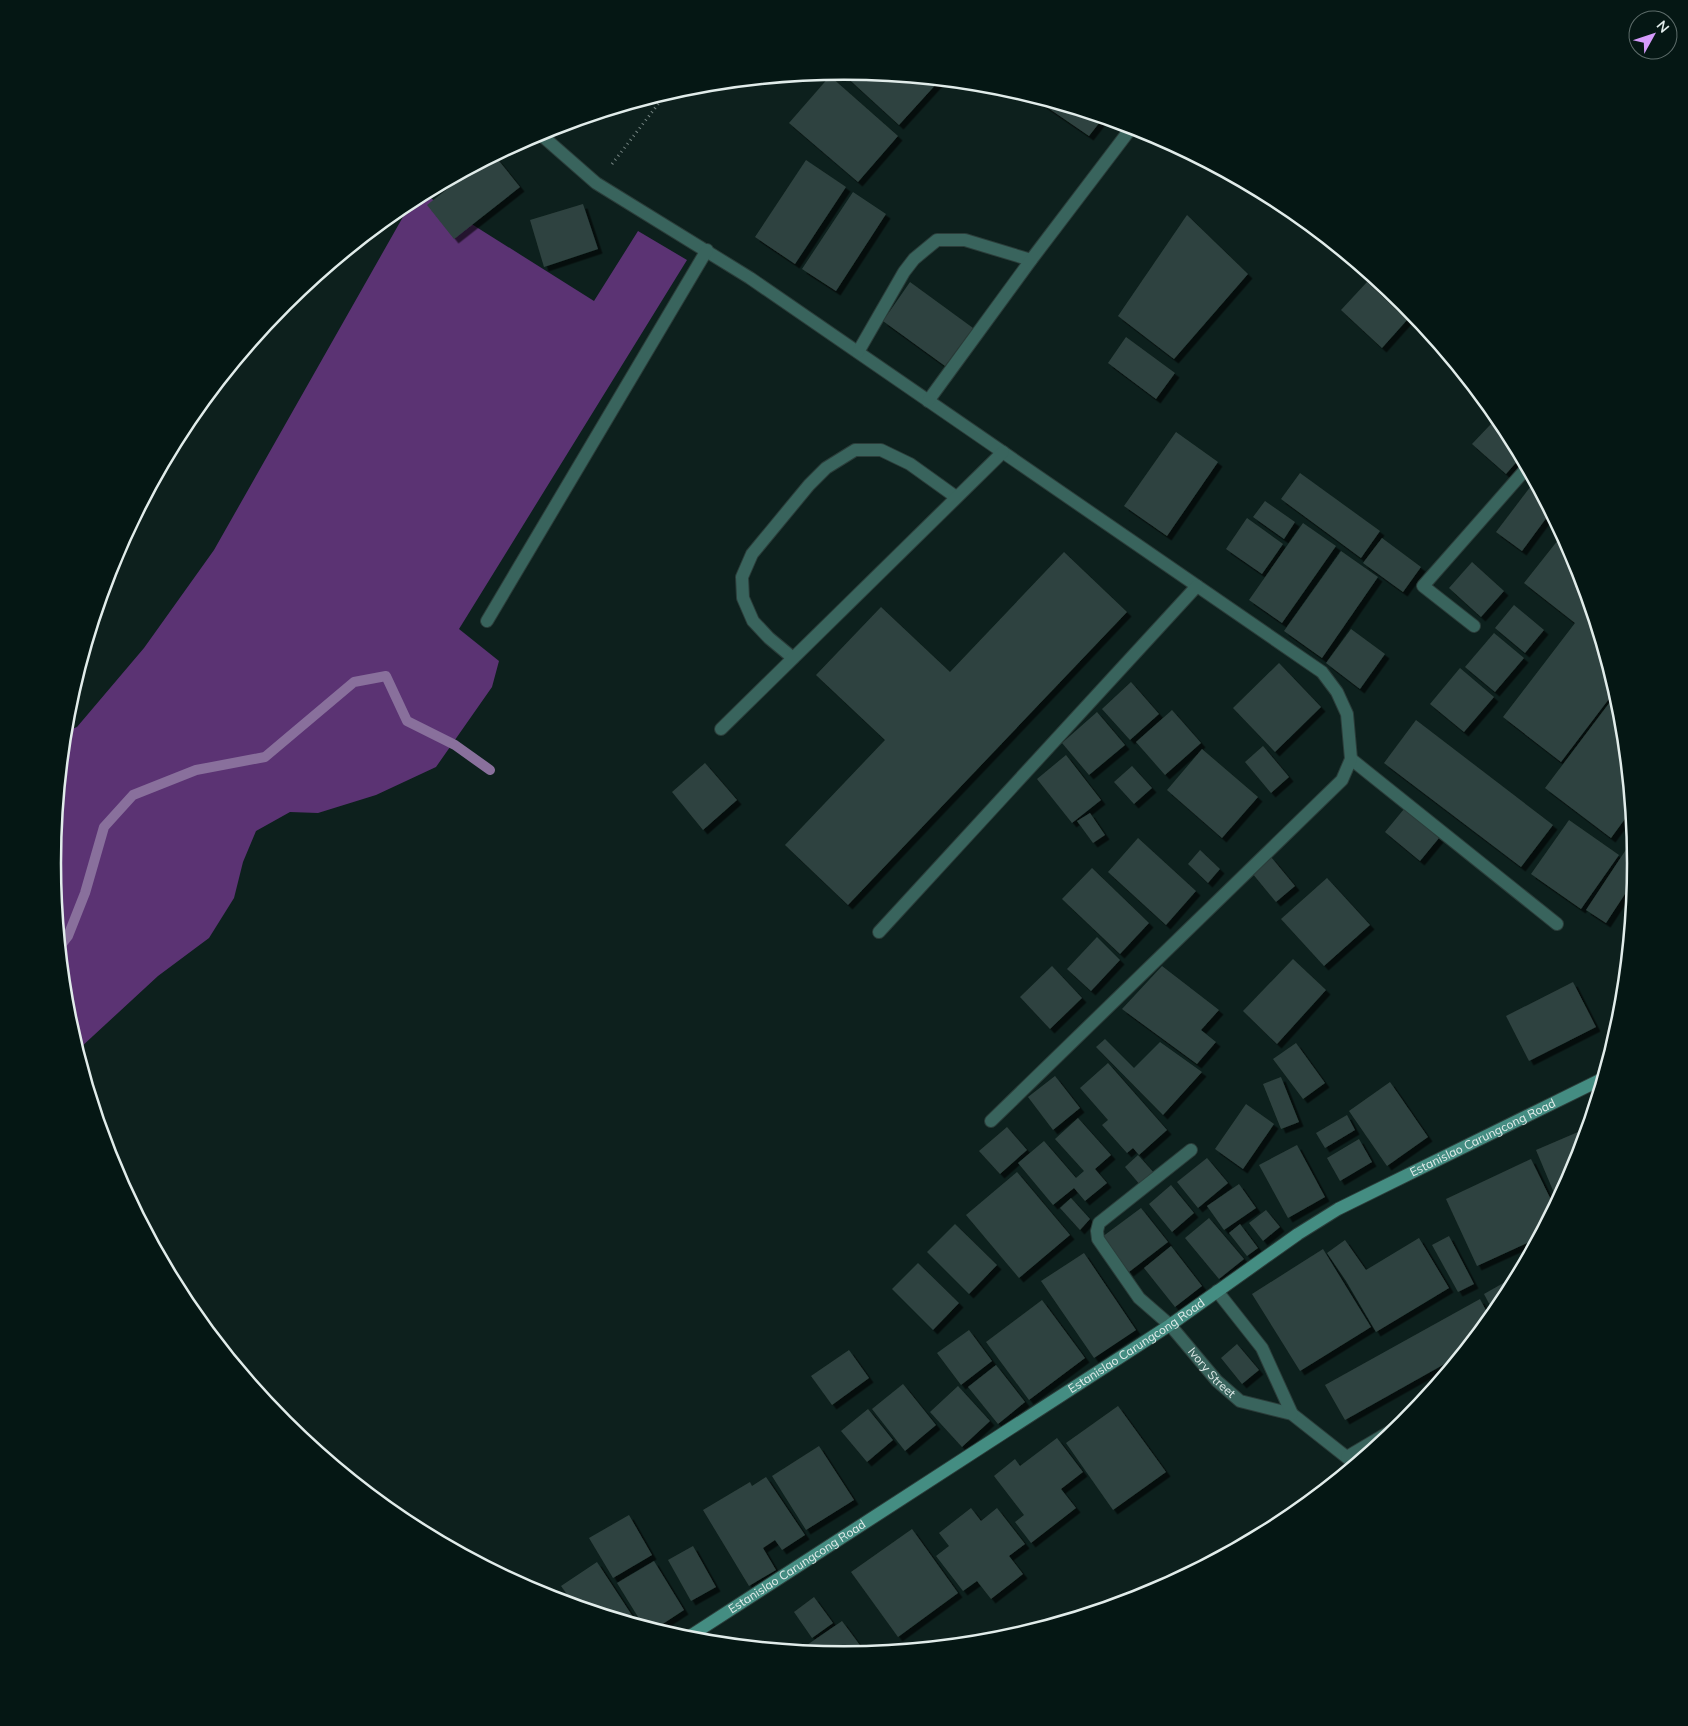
<svg xmlns="http://www.w3.org/2000/svg" width="1688" height="1726" viewBox="0 0 1688 1726" font-family="Mulish,sans-serif">
	<style>
		.forest { fill: #5b3373 }
		.lines { fill: none; stroke-linecap: round; stroke-linejoin: round }
		.stream { stroke: #89709c; stroke-width: 10 }
		.building { fill: #2f423f; filter: url(#shadow) }
		.lane-casing { stroke: #2b3d3a; stroke-width: 14 }
		.street-casing { stroke: #2b3d3a; stroke-width: 14 }
		.secondary-casing { stroke: #2b3d3a; stroke-width: 14 }
		.path { stroke: #748381; stroke-width: 3; stroke-dasharray: 1 4; stroke-linecap: butt }
		.lane { stroke: #39645d; stroke-width: 12 }
		.street { stroke: #39645d; stroke-width: 12 }
		.secondary { stroke: #448d82; stroke-width: 12 }
		.labels { text-anchor: middle; stroke-width: 5; stroke-linejoin: round; paint-order: stroke }
		.street-label { font-size: 12px; fill: #e1ecea; stroke: #051714 }
		.rim { fill: none; stroke: #e1ecea; stroke-width: 2.5 }
	</style>
	<defs>
		<filter id="shadow"><feDropShadow dx="4.5" dy="4.5" stdDeviation="0" flood-color="#0009"/></filter>
	</defs>
	<rect width="100%" height="100%" fill="#0d201d"/>
	<polygon class="forest" points="424,194 594,301 638,231 687,260 459,629 499,661 492,687 436,767 376,795 318,813 290,812 256,831 243,862 234,898 209,938 158,976 80,1048 76,1044 68,1017 53,863 65,732 77,727 144,648 214,550 412,201"/>
	<g class="lines">
		<polyline class="stream" points="61,945 68,936 85,893 104,827 133,795 196,770 265,757 354,682 386,676 407,721 455,745 490,770"/>
	</g>
	<g class="building">
		<polygon points="841,72 844,72 939,81 899,125"/>
		<polygon points="830,76 898,136 858,182 789,123"/>
		<polygon points="1032,97 1065,107 1103,118 1089,136"/>
		<polygon points="495,156 520,187 454,239 427,205 474,168"/>
		<polygon points="806,160 846,187 795,264 755,237"/>
		<polygon points="853,192 886,214 836,291 802,269"/>
		<polygon points="583,204 598,249 544,267 530,220"/>
		<polygon points="1187,215 1248,274 1174,359 1118,316"/>
		<polygon points="910,282 973,328 945,366 883,321"/>
		<polygon points="1367,282 1407,320 1382,348 1341,310"/>
		<polygon points="1126,337 1175,373 1156,399 1108,363"/>
		<polygon points="1491,424 1513,444 1520,458 1506,474 1472,444"/>
		<polygon points="1176,432 1218,462 1167,536 1124,506"/>
		<polygon points="1300,473 1380,531 1361,558 1281,499"/>
		<polygon points="1534,482 1550,513 1522,551 1496,532"/>
		<polygon points="1265,501 1295,522 1284,539 1253,517"/>
		<polygon points="1247,518 1283,544 1262,574 1226,549"/>
		<polygon points="1303,523 1336,546 1282,623 1249,600"/>
		<polygon points="1562,535 1575,560 1615,691 1561,762 1503,717 1575,623 1524,583"/>
		<polygon points="1382,538 1421,567 1403,592 1363,563"/>
		<polygon points="1341,551 1378,577 1322,658 1284,631"/>
		<polygon points="1064,552 1127,612 848,905 785,845 885,740 816,675 881,607 950,672"/>
		<polygon points="1472,562 1504,591 1481,617 1449,588"/>
		<polygon points="1514,605 1544,630 1525,653 1495,628"/>
		<polygon points="1351,629 1385,654 1360,689 1326,663"/>
		<polygon points="1494,633 1524,658 1495,692 1465,667"/>
		<polygon points="1279,663 1321,707 1275,752 1233,708"/>
		<polygon points="1460,668 1494,697 1464,732 1430,704"/>
		<polygon points="1131,682 1159,714 1130,740 1102,709"/>
		<polygon points="1616,694 1620,709 1630,812 1611,838 1545,788"/>
		<polygon points="1172,710 1201,743 1165,775 1136,742"/>
		<polygon points="1097,712 1125,745 1089,775 1062,743"/>
		<polygon points="1416,720 1553,825 1521,867 1384,763"/>
		<polygon points="1263,746 1289,777 1271,793 1245,762"/>
		<polygon points="1202,749 1258,797 1222,838 1167,790"/>
		<polygon points="1066,755 1101,800 1072,823 1037,779"/>
		<polygon points="705,763 737,800 703,830 672,792"/>
		<polygon points="1132,766 1152,788 1134,804 1114,782"/>
		<polygon points="1404,809 1439,838 1420,861 1385,832"/>
		<polygon points="1090,813 1105,835 1093,843 1077,821"/>
		<polygon points="1569,820 1619,855 1581,909 1531,874"/>
		<polygon points="1138,838 1196,891 1166,925 1108,872"/>
		<polygon points="1633,839 1636,863 1632,898 1625,894 1606,923 1586,910"/>
		<polygon points="1200,850 1220,869 1208,883 1188,864"/>
		<polygon points="1271,857 1295,886 1276,902 1252,873"/>
		<polygon points="1092,868 1149,923 1120,954 1062,899"/>
		<polygon points="1327,878 1370,925 1324,966 1281,919"/>
		<polygon points="1097,937 1120,960 1091,991 1067,969"/>
		<polygon points="1293,959 1326,990 1277,1044 1243,1011"/>
		<polygon points="1052,966 1082,998 1050,1029 1020,997"/>
		<polygon points="1162,966 1219,1010 1201,1030 1216,1042 1197,1064 1122,1009"/>
		<polygon points="1573,982 1596,1027 1529,1061 1506,1016"/>
		<polygon points="1105,1039 1134,1068 1160,1042 1202,1072 1163,1115 1096,1047"/>
		<polygon points="1296,1043 1325,1083 1303,1099 1273,1059"/>
		<polygon points="1108,1063 1167,1130 1139,1155 1133,1148 1127,1153 1102,1125 1108,1120 1080,1088"/>
		<polygon points="1055,1076 1080,1108 1053,1130 1028,1097"/>
		<polygon points="1281,1077 1299,1122 1281,1129 1263,1084"/>
		<polygon points="1390,1082 1428,1137 1387,1166 1349,1111"/>
		<polygon points="1246,1104 1274,1124 1243,1169 1215,1149"/>
		<polygon points="1347,1115 1355,1130 1325,1148 1316,1133"/>
		<polygon points="1078,1118 1111,1155 1095,1169 1107,1183 1085,1201 1074,1188 1053,1205 1018,1163 1044,1141 1076,1178 1084,1171 1055,1139"/>
		<polygon points="1007,1127 1027,1150 1000,1174 979,1151"/>
		<polygon points="1585,1129 1575,1166 1557,1200 1536,1150"/>
		<polygon points="1359,1139 1372,1162 1340,1181 1327,1158"/>
		<polygon points="1297,1145 1325,1197 1288,1218 1259,1165"/>
		<polygon points="1138,1155 1155,1174 1141,1186 1125,1167"/>
		<polygon points="1207,1158 1228,1183 1198,1208 1177,1182"/>
		<polygon points="1531,1159 1554,1206 1536,1239 1477,1266 1446,1199"/>
		<polygon points="1017,1172 1070,1235 1019,1278 966,1215"/>
		<polygon points="1239,1184 1256,1208 1224,1230 1207,1206"/>
		<polygon points="1171,1185 1194,1213 1172,1232 1149,1204"/>
		<polygon points="1071,1198 1090,1219 1080,1230 1060,1208"/>
		<polygon points="1141,1208 1168,1242 1129,1272 1102,1237"/>
		<polygon points="1266,1210 1280,1227 1263,1241 1249,1223"/>
		<polygon points="1209,1218 1244,1259 1219,1279 1185,1238"/>
		<polygon points="955,1224 997,1265 969,1294 927,1252"/>
		<polygon points="1240,1224 1258,1248 1247,1256 1229,1233"/>
		<polygon points="1449,1236 1474,1284 1458,1292 1432,1245"/>
		<polygon points="1419,1238 1449,1288 1376,1332 1346,1281 1327,1253 1345,1240 1366,1270"/>
		<polygon points="1171,1246 1202,1286 1175,1307 1144,1268"/>
		<polygon points="1323,1249 1371,1327 1300,1371 1252,1294"/>
		<polygon points="1084,1253 1136,1330 1094,1358 1041,1281"/>
		<polygon points="918,1263 959,1303 933,1330 892,1289"/>
		<polygon points="1507,1281 1511,1287 1502,1303 1494,1313 1484,1294"/>
		<polygon points="1480,1299 1490,1318 1457,1357 1345,1420 1325,1385"/>
		<polygon points="1042,1300 1085,1358 1029,1400 986,1342"/>
		<polygon points="969,1330 992,1361 961,1385 937,1353"/>
		<polygon points="1237,1344 1259,1370 1242,1384 1221,1358"/>
		<polygon points="849,1350 869,1378 832,1405 811,1376"/>
		<polygon points="996,1365 1025,1402 998,1424 968,1387"/>
		<polygon points="903,1384 936,1425 905,1451 872,1409"/>
		<polygon points="958,1386 990,1421 962,1447 930,1412"/>
		<polygon points="1118,1406 1166,1472 1113,1510 1066,1443"/>
		<polygon points="868,1409 893,1440 867,1462 841,1431"/>
		<polygon points="1057,1438 1083,1472 1061,1489 1076,1508 1031,1543 1015,1522 1024,1515 994,1476 1015,1459 1020,1466"/>
		<polygon points="819,1446 854,1500 806,1530 772,1476"/>
		<polygon points="766,1477 805,1535 782,1550 775,1540 763,1548 776,1570 749,1586 703,1510 750,1482 752,1486"/>
		<polygon points="971,1508 981,1521 997,1508 1025,1544 1009,1556 1023,1574 991,1599 977,1581 963,1591 936,1556 949,1546 939,1533"/>
		<polygon points="629,1515 652,1555 613,1578 589,1538"/>
		<polygon points="912,1529 958,1593 898,1637 851,1572"/>
		<polygon points="693,1546 716,1587 691,1601 668,1560"/>
		<polygon points="654,1561 684,1610 655,1629 643,1625 617,1583"/>
		<polygon points="597,1562 637,1623 574,1604 561,1586"/>
		<polygon points="814,1597 833,1623 812,1638 794,1612"/>
		<polygon points="842,1621 865,1652 844,1654 811,1651 807,1645"/>
	</g>
	<g class="lines">
		<defs>
			<g id="lane">
				<polyline points="793,658 769,638 753,621 743,598 742,577 752,554 809,485 826,468 855,450 881,450 910,464 956,497"/>
				<polyline points="1351,759 1557,924"/>
			</g>
			<g id="street">
				<polyline points="539,133 596,183 750,278 1322,672 1337,692 1347,714 1351,759 1342,780 991,1121"/>
				<polyline points="858,352 904,272 914,259 937,240 965,240 1031,260"/>
				<polyline points="928,401 1031,260 1132,127"/>
				<polyline points="487,621 707,250"/>
				<polyline points="1474,626 1423,586 1526,469"/>
				<polyline points="721,729 1003,452"/>
				<polyline points="879,932 1197,586"/>
				<path id="s1" d="M1191,1150L1099,1223L1097,1231L1098,1239L1139,1298L1170,1325L1217,1381L1240,1401L1292,1414L1354,1463"/>
				<polyline points="1217,1291 1262,1348 1292,1414"/>
				<polyline points="1347,1457 1401,1425"/>
			</g>
			<g id="secondary">
				<path id="s2" d="M687,1638L1170,1325L1298,1234L1338,1209L1602,1079"/>
			</g>
		</defs>
		<use href="#lane" class="lane-casing"/>
		<use href="#street" class="street-casing"/>
		<use href="#secondary" class="secondary-casing"/>
		<polyline class="path" points="612,164 659,103 654,98"/>
		<use href="#lane" class="lane"/>
		<use href="#street" class="street"/>
		<use href="#secondary" class="secondary"/>
	</g>
	<g class="labels">
		<g class="street-label">
			<text dy="4" stroke="none"><textPath href="#s2" startOffset="941">Estanislao Carungcong Road</textPath></text>
			<text dy="4" stroke="none"><textPath href="#s2" startOffset="536">Estanislao Carungcong Road</textPath></text>
			<text dy="4" stroke="none"><textPath href="#s1" startOffset="310">Ivory Street</textPath></text>
			<text dy="4" stroke="none"><textPath href="#s2" startOffset="131">Estanislao Carungcong Road</textPath></text>
		</g>
	</g>
	<path d="M0 0H1688V1726H0ZM61 863a783 783 0 1 1 1566 0a783 783 0 1 1-1566 0Z" fill="#051714" fill-rule="evenodd"/>
	<path class="rim" d="M61 863a783 783 0 1 1 1566 0a783 783 0 1 1-1566 0Z"/>
	<g transform="translate(1653 35) rotate(50)"><circle r="24" fill="#051714" stroke="#5d6c6a"/>
	<path d="M0-4L9 19L0 12L-9 19Z" fill="#d59bfb"/>
	<text y="-8" font-size="14" font-weight="bold" text-anchor="middle" fill="#e1ecea">N</text>
	</g>
</svg>
